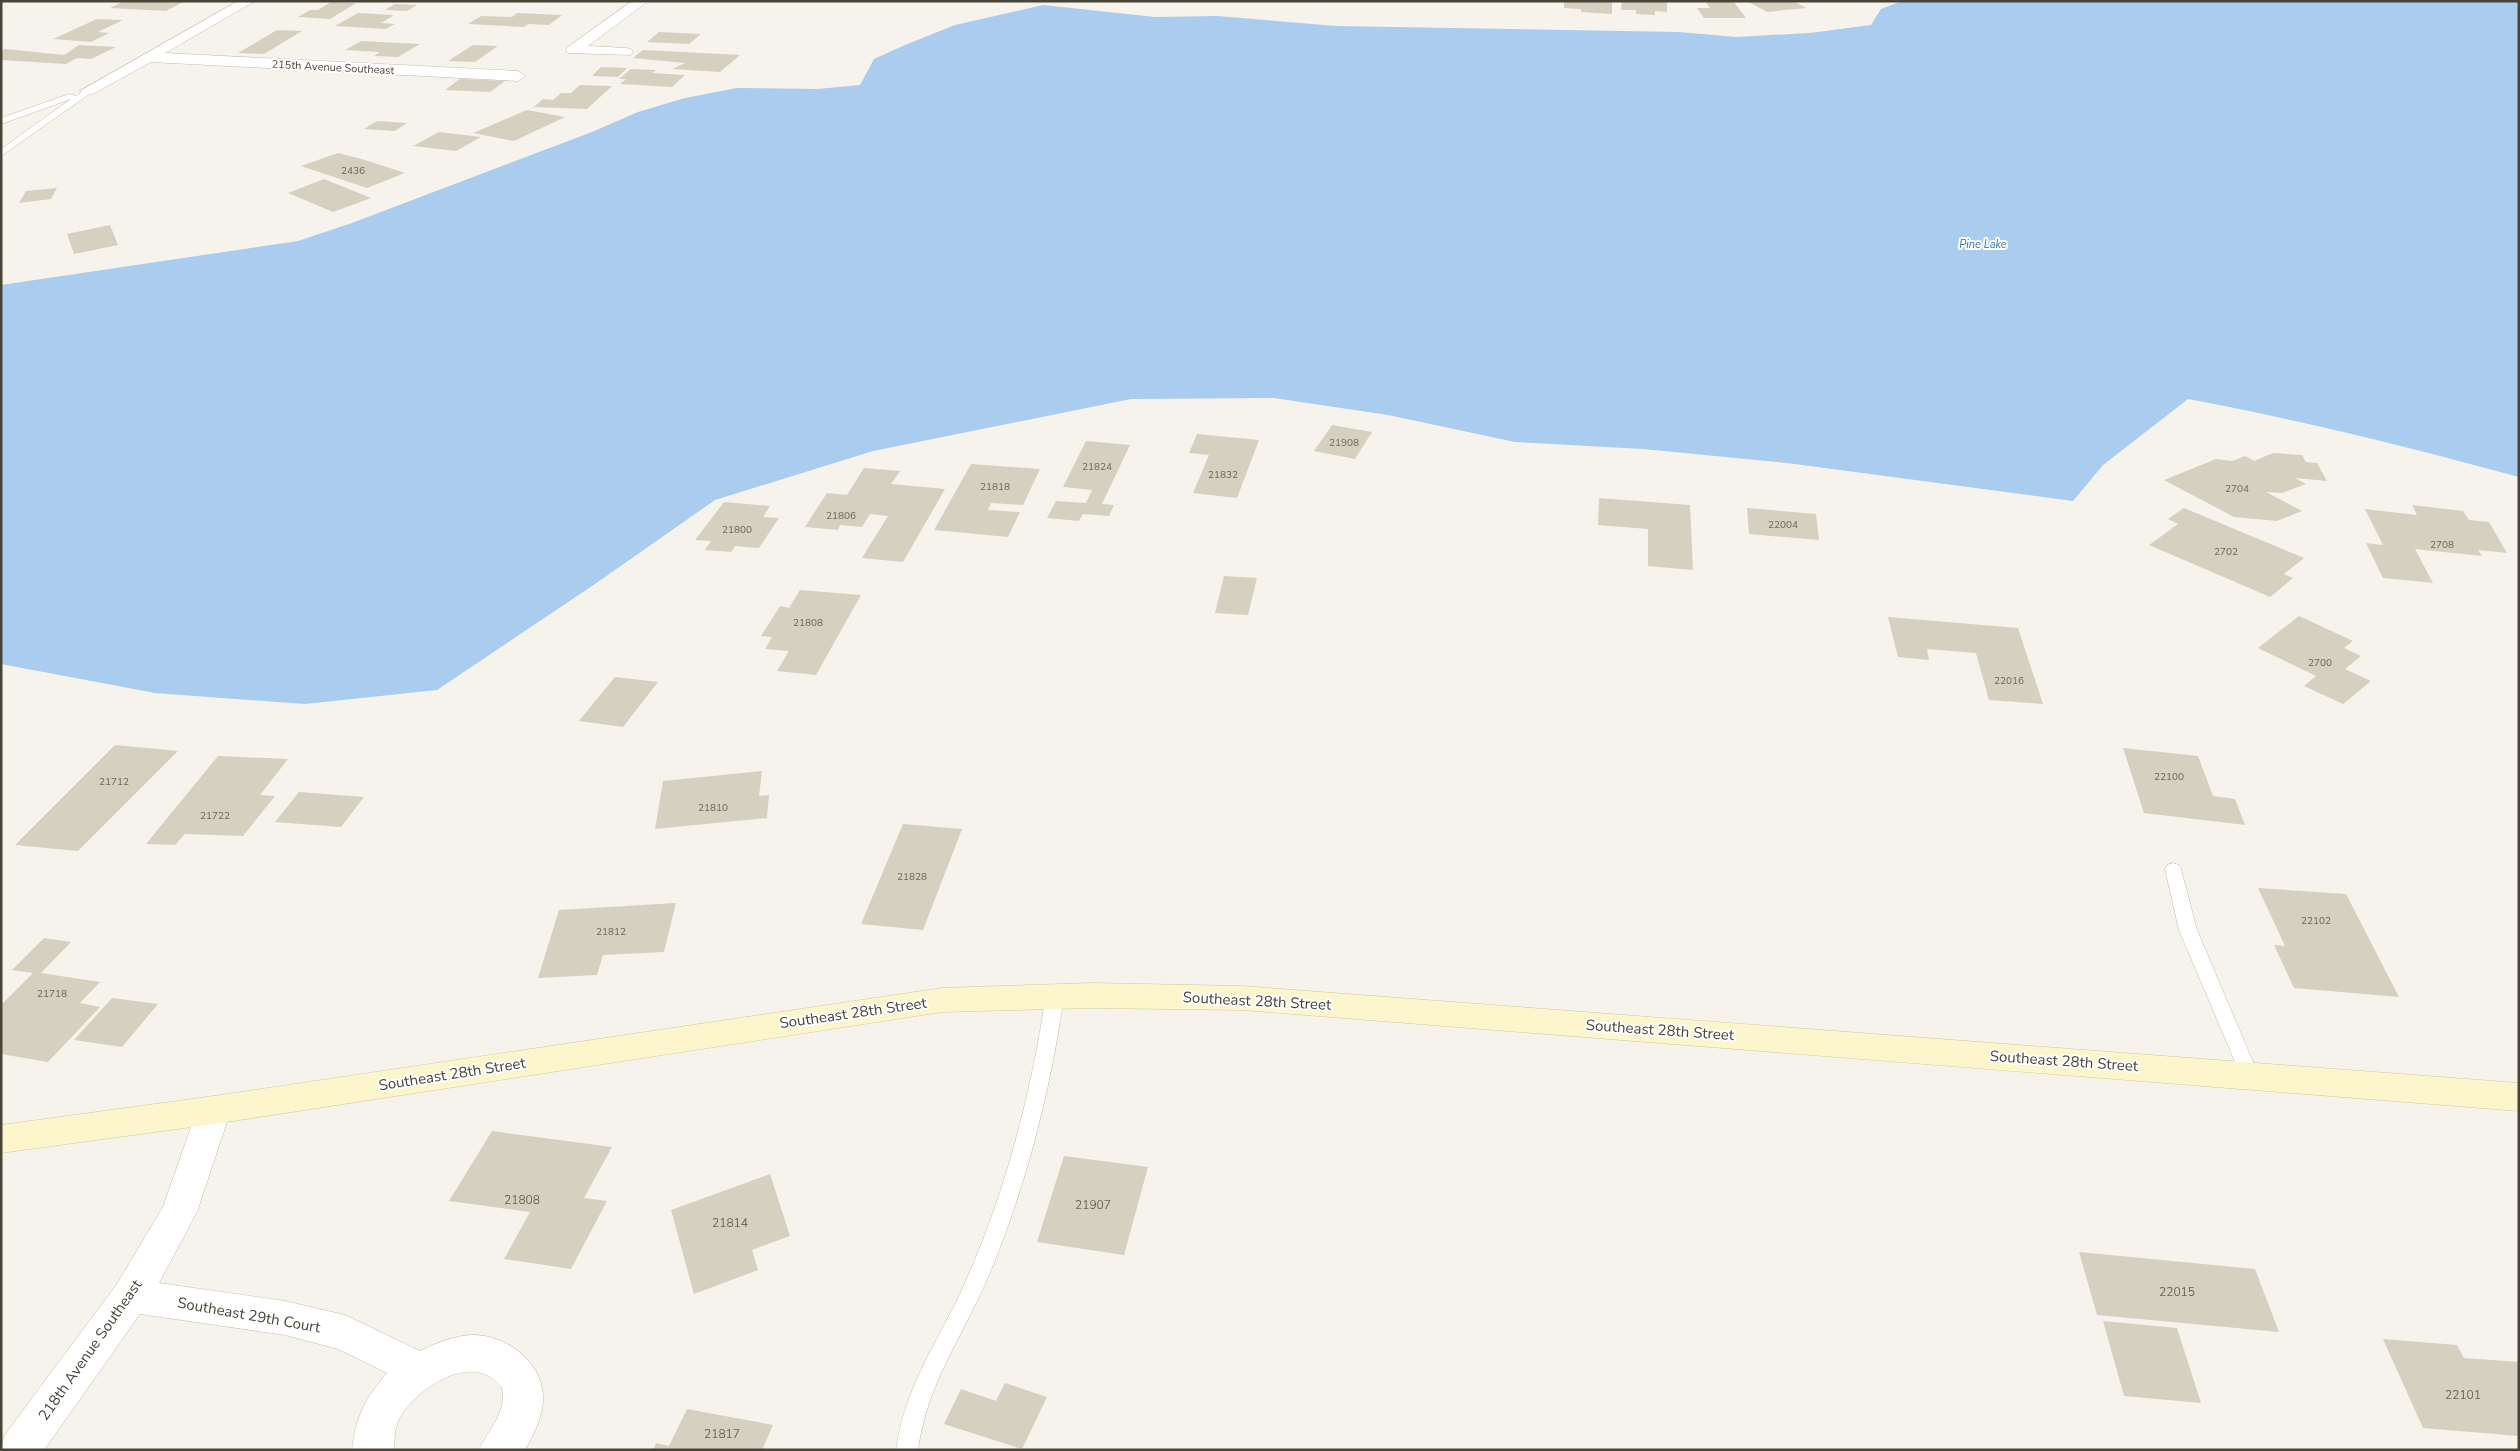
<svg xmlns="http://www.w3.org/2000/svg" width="2520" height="1451" viewBox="0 0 2520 1451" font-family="'Nunito Sans',sans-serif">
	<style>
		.water { fill: #a9ccef }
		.building { fill: #d6d0c0 }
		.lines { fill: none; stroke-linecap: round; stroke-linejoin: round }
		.lane-casing { stroke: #c0bbad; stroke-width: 1 }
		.street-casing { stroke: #c0bbad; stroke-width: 1 }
		.secondary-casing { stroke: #d3c99b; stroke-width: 1 }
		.lane { fill: #fff; fill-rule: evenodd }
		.street { fill: #fff; fill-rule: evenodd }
		.secondary { fill: #fdf6cc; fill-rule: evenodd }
		.labels { text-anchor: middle; stroke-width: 4; stroke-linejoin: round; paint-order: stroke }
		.number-label { font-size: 10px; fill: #6c675a }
		.far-street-label { font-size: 11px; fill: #494438; stroke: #fff }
		.far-water-label { font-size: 11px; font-style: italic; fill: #3371b3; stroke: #fff }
		.near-number-label { font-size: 12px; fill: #6c675a }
		.near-street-label { font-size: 15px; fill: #494438; stroke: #fff }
	</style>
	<rect width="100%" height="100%" fill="#f5f3eb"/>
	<path class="water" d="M1902,1H2519V477C2409,447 2300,420 2188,399L2103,465L2073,501L1787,463L1643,449L1515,442L1388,415L1274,398L1131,399L873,451L715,500L595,584L437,690L305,704L155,693L1,664V285L298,241L352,223L592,132L638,112L685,98L737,88L818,89L860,85L874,59L905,45L955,25L1043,5L1155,17L1217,16L1336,26L1679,32L1736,37L1810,33L1871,25L1881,9Z"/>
	<g class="building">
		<polygon points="124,1 162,2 185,1 166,11 110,8"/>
		<polygon points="1564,1 1612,2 1612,14 1581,12 1581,9 1564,8"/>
		<polygon points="1622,1 1667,1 1667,12 1655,11 1655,15 1636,14 1636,10 1621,10"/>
		<polygon points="1705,1 1733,1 1746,18 1704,18 1697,8 1710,8"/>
		<polygon points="1747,1 1794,1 1806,8 1767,12"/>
		<polygon points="331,2 356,3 330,19 298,17 310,10 318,10"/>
		<polygon points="395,4 417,5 407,11 385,10"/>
		<polygon points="358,13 394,15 381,23 395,24 386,29 335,26"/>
		<polygon points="517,13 562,15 549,25 528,24 524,27 468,24 481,16 512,17"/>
		<polygon points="97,19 123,20 98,32 109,33 91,42 53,39"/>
		<polygon points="277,30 302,31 264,54 238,53"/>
		<polygon points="659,32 701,34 689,44 647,42"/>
		<polygon points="361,41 420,44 398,57 374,56 380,52 345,50"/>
		<polygon points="79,45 116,47 91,59 77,58 66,64 1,60 1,51 5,49 64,55"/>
		<polygon points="473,45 498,46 475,62 448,61"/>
		<polygon points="643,50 740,55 720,72 672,69 685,63 633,58"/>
		<polygon points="601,67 627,68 618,77 592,76"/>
		<polygon points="631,69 656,70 652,73 685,75 672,87 620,84 626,79 619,79"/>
		<polygon points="460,79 505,81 490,92 445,90"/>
		<polygon points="580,85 612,86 587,109 534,107 543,99 553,100 561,93 571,93"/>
		<polygon points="527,110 565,117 514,141 473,133"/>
		<polygon points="377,121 407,123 395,131 364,129"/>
		<polygon points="439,132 481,137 456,151 413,146"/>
		<polygon points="338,153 365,160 405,173 367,188 301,166"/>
		<polygon points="324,179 371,198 333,212 288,193"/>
		<polygon points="57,188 51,199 19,203 26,191"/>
		<polygon points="110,225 118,245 74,254 67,234"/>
		<polygon points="1332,425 1372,432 1355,459 1314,451"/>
		<polygon points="1197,434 1259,440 1237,498 1193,493 1209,455 1189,453"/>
		<polygon points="1086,441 1130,445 1102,504 1114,505 1109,516 1083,514 1079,521 1047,518 1056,501 1086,503 1092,490 1063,487"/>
		<polygon points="2273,453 2302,455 2306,462 2317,463 2327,481 2295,478 2306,484 2282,493 2266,492 2302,511 2277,521 2234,517 2164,480 2216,459 2232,461 2245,456 2254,461"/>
		<polygon points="971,464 1040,469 1023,505 991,503 988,510 1020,512 1008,537 934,530"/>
		<polygon points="864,468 900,471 891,484 945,489 903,562 862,558 888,516 870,514 862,527 840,525 838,530 805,527 827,493 847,495"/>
		<polygon points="1599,498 1690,505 1693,570 1648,566 1648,529 1598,525"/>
		<polygon points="724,502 770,506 763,517 779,518 759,548 735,546 731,552 705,550 711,541 695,540"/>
		<polygon points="2412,505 2463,511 2469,520 2489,522 2507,553 2478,550 2482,556 2415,549 2433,583 2383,578 2366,543 2383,545 2365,509 2417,515"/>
		<polygon points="1747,508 1816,514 1819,540 1749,534"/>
		<polygon points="2184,508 2304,558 2284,574 2293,578 2270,597 2149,545 2178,524 2168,519"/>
		<polygon points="1224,576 1257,578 1248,615 1215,613"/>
		<polygon points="800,590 861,595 816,675 777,671 789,651 765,649 772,637 761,636 780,606 789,608"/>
		<polygon points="2299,616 2353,641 2344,648 2361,656 2345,669 2371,681 2343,704 2304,686 2316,676 2258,648"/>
		<polygon points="1888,617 2018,628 2043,704 1989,700 1976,653 1927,649 1929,660 1898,657"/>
		<polygon points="615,677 658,682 623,727 579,721"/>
		<polygon points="115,745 178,751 78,851 15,845"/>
		<polygon points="2123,748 2198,756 2213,796 2235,799 2245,825 2144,813"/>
		<polygon points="218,756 288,759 260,795 275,796 243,836 185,834 175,845 146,844"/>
		<polygon points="762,771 759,796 769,795 767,818 655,829 663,781"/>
		<polygon points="299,792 364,797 341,827 275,822"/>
		<polygon points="903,824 962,829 923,930 861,924"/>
		<polygon points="2258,888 2346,894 2399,997 2294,988 2274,945 2285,946"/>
		<polygon points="676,903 664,952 603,955 597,975 538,978 559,910"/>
		<polygon points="44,938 71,942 41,973 100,982 80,1003 100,1007 48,1062 1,1054 1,1005 33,973 12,970"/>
		<polygon points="112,998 158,1004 122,1047 74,1040"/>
		<polygon points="492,1131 612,1147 584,1198 607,1201 571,1269 504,1259 530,1212 449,1201"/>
		<polygon points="1064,1156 1148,1167 1124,1255 1037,1242"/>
		<polygon points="770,1174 790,1236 752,1250 758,1270 694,1294 671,1210"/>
		<polygon points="2079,1252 2255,1269 2279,1332 2097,1315"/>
		<polygon points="2103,1321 2177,1328 2201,1403 2124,1396"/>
		<polygon points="2383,1339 2457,1345 2464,1358 2519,1362 2519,1436 2423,1428"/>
		<polygon points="1005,1383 1047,1397 1022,1449 944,1424 961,1389 996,1401"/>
		<polygon points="687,1409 773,1425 762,1450 653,1450 656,1443 669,1446"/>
	</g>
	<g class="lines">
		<defs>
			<g id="lane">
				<polygon points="88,88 92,91 91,93 1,156 1,149 71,99 1,124 1,118 69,94 76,96"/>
				<polygon points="2173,863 2179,865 2181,869 2197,930 2259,1076 2257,1081 2250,1083 2243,1081 2241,1076 2179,930 2165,869 2167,865"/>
				<path d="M1055,988L1061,990L1064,995C1050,1094 1025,1191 986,1282C960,1341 927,1384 918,1450H896C905,1385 939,1341 965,1283C1006,1191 1031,1094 1046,995L1049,990Z"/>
			</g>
			<g id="street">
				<polygon points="238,1 255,1 165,53 518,71 526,76 518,81 151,62 93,94 83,94 80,91"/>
				<polygon points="632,1 647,2 588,46 626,48 631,49 633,52 631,55 568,53 566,50 568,47"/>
				<path d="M214,1096L226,1100L231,1110L197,1212L159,1283L285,1301L345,1315L420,1351C437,1343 453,1336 471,1335C505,1334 542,1361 543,1396C544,1414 534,1434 525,1450H479C489,1428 507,1413 502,1388C474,1349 416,1388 399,1419C394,1429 395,1439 394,1450H352C355,1418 366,1397 387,1373L338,1349L285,1335L140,1314L44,1450H1L4,1436L117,1284L163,1207L197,1110L202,1100Z"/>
			</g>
			<polygon id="secondary" points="1092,983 1242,986 2519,1083 2519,1111 1242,1010 1092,1008 942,1012 214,1124 1,1153 1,1125 214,1096 942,988"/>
		</defs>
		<use href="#lane" class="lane-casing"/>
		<use href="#street" class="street-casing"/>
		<use href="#secondary" class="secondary-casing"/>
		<use href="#lane" class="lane"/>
		<use href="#street" class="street"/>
		<use href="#secondary" class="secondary"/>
	</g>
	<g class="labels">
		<g class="number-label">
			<text x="353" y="174">2436</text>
			<text x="1344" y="446">21908</text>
			<text x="1097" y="470">21824</text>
			<text x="1223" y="478">21832</text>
			<text x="995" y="490">21818</text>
			<text x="2237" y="492">2704</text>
			<text x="841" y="519">21806</text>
			<text x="1783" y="528">22004</text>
			<text x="737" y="533">21800</text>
			<text x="2442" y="548">2708</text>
			<text x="2226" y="555">2702</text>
			<text x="808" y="626">21808</text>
			<text x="2320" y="666">2700</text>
			<text x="2009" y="684">22016</text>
			<text x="2169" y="780">22100</text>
			<text x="114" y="785">21712</text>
			<text x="713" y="811">21810</text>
			<text x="215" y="819">21722</text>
			<text x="912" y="880">21828</text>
			<text x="2316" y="924">22102</text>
			<text x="611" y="935">21812</text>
			<text x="52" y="997">21718</text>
		</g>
		<g class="far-street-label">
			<text transform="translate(333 67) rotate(3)" y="4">215th Avenue Southeast</text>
		</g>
		<g class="far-water-label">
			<text x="1983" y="248">Pine Lake</text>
		</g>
		<g class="near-number-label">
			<text x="522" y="1204">21808</text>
			<text x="1093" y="1209">21907</text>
			<text x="730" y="1227">21814</text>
			<text x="2177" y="1296">22015</text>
			<text x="2463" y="1399">22101</text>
			<text x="722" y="1438">21817</text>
		</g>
		<g class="near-street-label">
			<text transform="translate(1257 1001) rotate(3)" y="5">Southeast 28th Street</text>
			<text transform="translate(853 1013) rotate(-8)" y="5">Southeast 28th Street</text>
			<text transform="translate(1660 1030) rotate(4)" y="5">Southeast 28th Street</text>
			<text transform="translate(2064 1061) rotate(4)" y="5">Southeast 28th Street</text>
			<text transform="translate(452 1074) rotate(-9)" y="5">Southeast 28th Street</text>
			<text transform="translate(249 1315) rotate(10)" y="5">Southeast 29th Court</text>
			<text transform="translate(90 1350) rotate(-55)" y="5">218th Avenue Southeast</text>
		</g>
	</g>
	<rect width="2520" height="1451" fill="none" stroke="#494438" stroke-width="5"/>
</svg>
